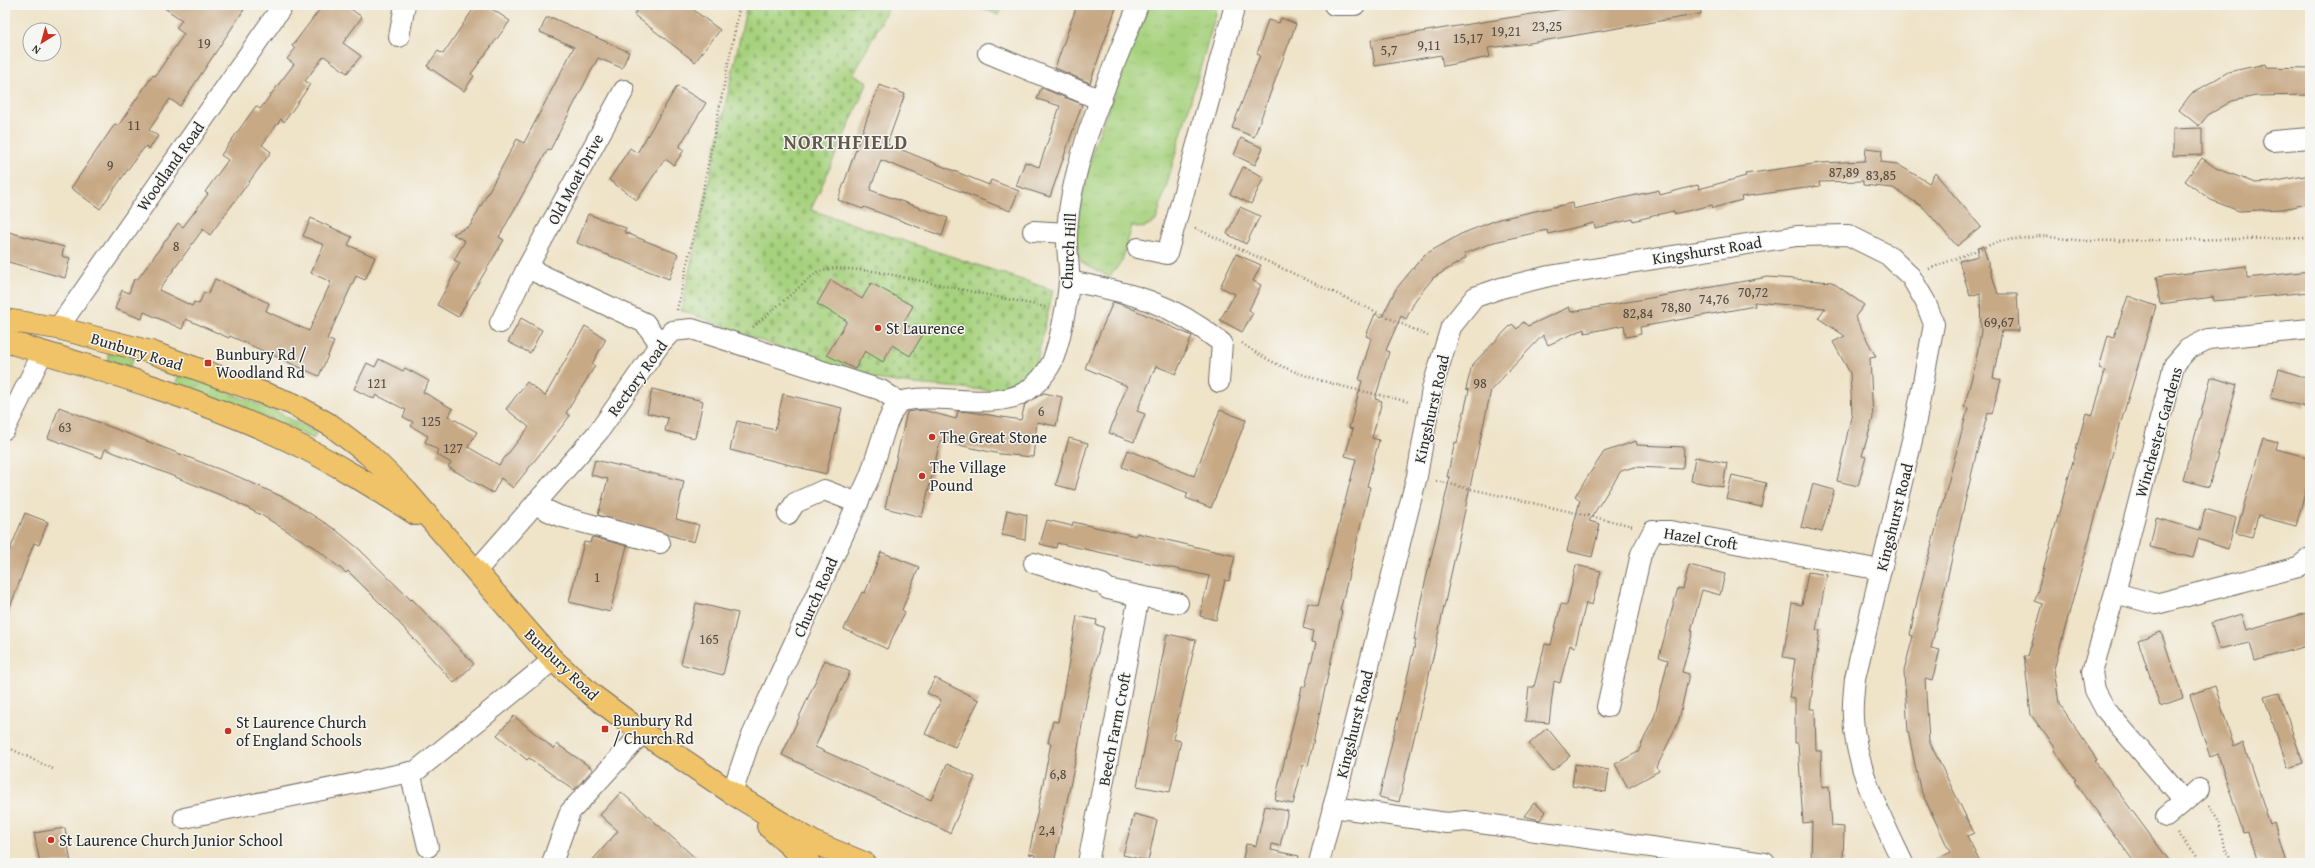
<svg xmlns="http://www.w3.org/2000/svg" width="2315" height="868" viewBox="0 0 2315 868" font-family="'Gentium Book Plus',serif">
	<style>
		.grass { fill: url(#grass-tufts); stroke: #687e54 }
		.cemetery { fill: url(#cemetery-stones); stroke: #687e54 }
		.building { fill: #c7a985 }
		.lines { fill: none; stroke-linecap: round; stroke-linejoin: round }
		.minor-casing { stroke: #706b62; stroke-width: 22 }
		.major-casing { stroke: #706b62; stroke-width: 24 }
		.path { stroke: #706b62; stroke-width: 2.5; stroke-dasharray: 1 3; stroke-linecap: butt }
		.minor { stroke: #fff; stroke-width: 20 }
		.major { stroke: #f0c369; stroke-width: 22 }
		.poi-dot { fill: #c8321e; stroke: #f6f6f2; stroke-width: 1.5 }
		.labels { text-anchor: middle; stroke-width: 3; stroke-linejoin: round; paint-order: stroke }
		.number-label { font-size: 14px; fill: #524a42 }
		.street-label { font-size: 16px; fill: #2b2b2b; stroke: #f6f6f2 }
		.poi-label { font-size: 16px; fill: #2b2b2b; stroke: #f6f6f2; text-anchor: start }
		.district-label { font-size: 20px; font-weight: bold; letter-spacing: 1px; fill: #62574a; stroke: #f6f6f2 }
	</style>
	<defs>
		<pattern id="grass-tufts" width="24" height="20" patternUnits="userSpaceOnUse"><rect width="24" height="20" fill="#a6d17d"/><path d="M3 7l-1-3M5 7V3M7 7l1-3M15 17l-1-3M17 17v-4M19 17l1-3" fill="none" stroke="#8fb46c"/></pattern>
		<pattern id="cemetery-stones" width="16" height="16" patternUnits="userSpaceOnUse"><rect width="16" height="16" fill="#a6d17d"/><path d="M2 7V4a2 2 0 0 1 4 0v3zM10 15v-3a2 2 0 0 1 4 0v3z" fill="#8fb46c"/></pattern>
	</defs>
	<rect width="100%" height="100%" fill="#f6f6f2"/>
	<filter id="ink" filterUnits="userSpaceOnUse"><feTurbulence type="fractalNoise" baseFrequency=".025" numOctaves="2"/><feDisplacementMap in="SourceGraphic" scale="8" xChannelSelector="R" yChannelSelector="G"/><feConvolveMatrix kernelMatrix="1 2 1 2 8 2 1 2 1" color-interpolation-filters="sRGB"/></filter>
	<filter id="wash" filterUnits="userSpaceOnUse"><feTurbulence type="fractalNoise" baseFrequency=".012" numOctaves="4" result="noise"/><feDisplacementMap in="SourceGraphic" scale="16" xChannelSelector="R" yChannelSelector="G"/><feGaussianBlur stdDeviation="0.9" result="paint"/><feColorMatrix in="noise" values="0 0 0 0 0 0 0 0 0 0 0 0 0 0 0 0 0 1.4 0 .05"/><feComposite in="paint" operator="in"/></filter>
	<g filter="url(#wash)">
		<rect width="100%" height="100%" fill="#efe3c8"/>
		<g class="grass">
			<polygon points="1148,5 1216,5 1216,14 1156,221 1143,228 1132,226 1122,261 1109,277 1081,262 1075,232 1093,149"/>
			<polygon points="108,351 134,358 129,368 108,361"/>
			<polygon points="180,372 282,414 315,432 316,435 313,439 272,420 175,385"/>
		</g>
		<g class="cemetery">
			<polygon points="747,5 890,5 854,74 868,82 811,210 1053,290 1036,366 1022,382 997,391 913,384 874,379 840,371 681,310"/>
			<polygon points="976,5 1005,5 998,15"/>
		</g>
		<g id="blocks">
			<g class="building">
				<polygon points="160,5 247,5 180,106 170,99 149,130 158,136 149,149 146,146 138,155 100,209 71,188 115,124 118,126 153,75 155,76 184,34 176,28 182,20"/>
				<polygon points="323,5 345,5 362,17 343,43 361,56 347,73 324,56 305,81 310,84 303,95 284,122 281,119 262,145 271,152 210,235 203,229 159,290 192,306 194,302 199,304 204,292 208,294 215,279 269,303 266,311 309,331 331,282 311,273 324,245 303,236 311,218 352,237 348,245 375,257 365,280 356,276 327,339 334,342 319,376 230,336 229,338 186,319 182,329 144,312 142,319 115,309 122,290 129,293 134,279 137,280 178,223 183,227 208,194 205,192 228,160 221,155 256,106 260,109 294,64 287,59 295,49 292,46"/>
				<polygon points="476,5 486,5 510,21 471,74 474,76 464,91 427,66 438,51 443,54"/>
				<polygon points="641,5 687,5 720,30 695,62 634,15"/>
				<polygon points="1077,5 1117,5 1090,83 1055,68"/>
				<polygon points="1588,5 1700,5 1701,14 1530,43 1488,48 1490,57 1443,66 1441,55 1375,66 1371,40"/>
				<polygon points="546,18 553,18 629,52 622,68 598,58 550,150 548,149 499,237 504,240 458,317 437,305 460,263 454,260 465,241 453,234 470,226 517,139 524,143 574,47 540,32"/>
				<polygon points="1281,18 1296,24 1254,137 1232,128 1260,55 1257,54 1268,20 1279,23"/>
				<polygon points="2265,64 2266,67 2310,68 2310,95 2256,96 2232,101 2208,115 2199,126 2179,110 2191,94 2228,72"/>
				<polygon points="879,85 905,94 887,144 989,185 991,180 1019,191 1010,211 881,160 870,190 948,218 942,236 864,207 863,209 838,200"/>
				<polygon points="677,86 706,103 679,147 684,150 674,165 665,159 637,200 609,180 630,148 637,153"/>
				<polygon points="1041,88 1082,104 1050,197 1016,186 1025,162 1039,167 1060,106 1037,99"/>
				<polygon points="2202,128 2202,155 2173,156 2173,129"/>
				<polygon points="1241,138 1263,148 1255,165 1234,155"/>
				<polygon points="1866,148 1882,150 1881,162 1897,164 1929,183 1935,173 1981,227 1957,246 1923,207 1893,188 1863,185 1863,181 1819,182 1820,186 1741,197 1742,200 1713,208 1712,205 1674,214 1673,211 1633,221 1633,219 1595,228 1594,223 1548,234 1547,230 1494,242 1464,254 1466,258 1433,278 1416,299 1406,319 1401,316 1386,350 1389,352 1375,399 1382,401 1372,438 1379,440 1367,486 1370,487 1340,611 1342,611 1308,766 1303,765 1293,804 1275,800 1302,687 1305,687 1316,643 1311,642 1313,631 1303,628 1308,603 1318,606 1356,459 1345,456 1353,429 1349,428 1362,381 1359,380 1371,338 1366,336 1375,314 1382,317 1396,289 1424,255 1461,234 1499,219 1572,203 1573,209 1659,190 1660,195 1698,185 1699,189 1746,176 1745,174 1820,163 1865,161"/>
				<polygon points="2202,158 2216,168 2255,183 2271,182 2310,175 2310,203 2283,209 2239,211 2211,200 2185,181"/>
				<polygon points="1243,167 1264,177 1251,204 1230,194"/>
				<polygon points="1240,207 1260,216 1246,244 1227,234"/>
				<polygon points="588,214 626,228 624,232 678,254 669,279 577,243"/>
				<polygon points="5,231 64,247 62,256 70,258 65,278 5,261"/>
				<polygon points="1983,246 1998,294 2017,294 2019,331 2002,331 1993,378 2001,380 1992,414 1988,413 1976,455 1931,648 1940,650 1932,681 1925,679 1929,741 1974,833 1967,836 1981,863 1928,863 1950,852 1920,789 1908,731 1904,671 1913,636 1910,635 1918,596 1968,408 1964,407 1975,366 1981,331 1980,293 1970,296 1959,261 1978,256 1978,247"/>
				<polygon points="1236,254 1261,265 1253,281 1261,285 1249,310 1253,313 1242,332 1220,320 1235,294 1220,287"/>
				<polygon points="2246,266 2247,278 2310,271 2310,292 2214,301 2213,297 2160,304 2156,277"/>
				<polygon points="1768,277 1832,282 1864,305 1855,317 1876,357 1870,358 1873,418 1862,456 1866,457 1858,486 1837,481 1852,413 1850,373 1833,342 1845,336 1818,318 1825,308 1754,302 1755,306 1640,327 1641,334 1626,337 1624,325 1585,333 1584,329 1548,345 1543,335 1491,390 1434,653 1399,802 1379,797 1416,640 1414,640 1421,600 1450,477 1447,477 1455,442 1457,443 1469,390 1466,389 1472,365 1512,324 1517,329 1523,322 1528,326 1569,307 1571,312"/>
				<polygon points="831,280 862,299 871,283 913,306 903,323 923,334 910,356 892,345 883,362 865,351 855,369 827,355 847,321 817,304"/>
				<polygon points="2128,296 2156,306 2121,422 2054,669 2059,703 2097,760 2095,761 2171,863 2135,863 2074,781 2076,780 2054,750 2056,749 2031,715 2024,656 2028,656 2043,604 2035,601 2086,413 2093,415 2105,371 2099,369 2108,335 2114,337"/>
				<polygon points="1113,302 1126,306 1192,336 1176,374 1156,366 1137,411 1145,414 1134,442 1109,433 1127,386 1085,368"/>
				<polygon points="521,318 542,330 530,353 508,342"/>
				<polygon points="585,326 606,339 592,364 595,366 566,413 570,416 513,488 501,478 493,493 448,467 451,463 436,454 438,450 425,442 428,436 411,426 413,422 403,417 406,410 376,395 374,399 354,389 367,363 375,367 379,359 403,371 405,368 429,381 423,392 453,409 448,416 477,432 468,447 499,465 529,427 506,409 527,382 545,396"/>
				<polygon points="2279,369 2310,379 2310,404 2305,403 2305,407 2271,398"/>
				<polygon points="2211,377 2237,385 2209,487 2183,480"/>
				<polygon points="652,389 703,401 695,438 665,431 668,418 647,413"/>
				<polygon points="1044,393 1062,397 1056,426 1037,422 1033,457 1000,454 940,441 922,517 885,508 907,412 923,410 956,419 958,411 970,412 1021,420 1025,404"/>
				<polygon points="783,394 842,408 826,474 730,450 737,421 775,430"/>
				<polygon points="59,407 239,477 287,499 336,530 359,549 411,600 412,599 474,664 454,683 393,616 348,571 346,573 318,550 263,516 228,498 105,449 102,458 48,438"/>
				<polygon points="1220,410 1246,420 1211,508 1186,498 1188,493 1122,467 1128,450 1194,476"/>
				<polygon points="1069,438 1088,443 1075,490 1056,485"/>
				<polygon points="2263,438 2278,442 2276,449 2310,458 2310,475 2296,526 2258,516 2252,537 2236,533"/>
				<polygon points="1636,441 1637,445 1684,447 1683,469 1634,467 1621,471 1589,521 1600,524 1592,557 1567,551 1580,500 1575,496 1604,452"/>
				<polygon points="1695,457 1727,463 1723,487 1691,481"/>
				<polygon points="595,460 684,481 676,519 699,525 694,542 598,515 608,479 591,475"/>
				<polygon points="1732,475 1766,483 1761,507 1726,499"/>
				<polygon points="1813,484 1834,490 1822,532 1801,527"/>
				<polygon points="2205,509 2236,518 2228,549 2198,539 2193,558 2150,547 2156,518 2200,530"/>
				<polygon points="1007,510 1027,515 1025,540 1002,535"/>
				<polygon points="25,513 48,522 39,545 34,543 6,618 5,562"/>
				<polygon points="1047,520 1072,526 1073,522 1136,536 1137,533 1235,556 1229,581 1225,580 1216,620 1200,616 1209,576 1057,543 1056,548 1040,544"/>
				<polygon points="592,537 627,546 610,612 569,602 584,542 590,543"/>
				<polygon points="881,552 919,567 902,610 905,612 887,649 844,629 862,592 865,593"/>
				<polygon points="1576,565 1601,571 1592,605 1586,603 1575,647 1570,645 1560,683 1554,681 1549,723 1525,721 1529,687 1534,687 1545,644 1551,645 1561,604 1567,605"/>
				<polygon points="1689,565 1725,574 1720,595 1702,590 1691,631 1693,631 1682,672 1689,674 1679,720 1657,767 1659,771 1628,788 1615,764 1638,752 1655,715 1668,660 1659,657 1678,588 1683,589"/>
				<polygon points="1808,572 1827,575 1816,630 1820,630 1810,709 1815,709 1816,751 1821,751 1822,787 1829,786 1832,826 1844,827 1843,863 1811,863 1812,822 1803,823 1798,743 1795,743 1795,699 1789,698 1795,659 1783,657 1792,603 1802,605"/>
				<polygon points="696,603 738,613 723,675 681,664"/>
				<polygon points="2310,612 2310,645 2255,661 2250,642 2219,649 2211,623 2241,614 2246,630"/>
				<polygon points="1077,616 1097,620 1096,625 1104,627 1086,702 1078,748 1054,863 1034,863 1035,855 1029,854 1051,743 1048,743 1053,721 1058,722"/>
				<polygon points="2161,632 2183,698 2160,706 2138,640"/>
				<polygon points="1167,634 1196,640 1173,739 1181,741 1170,792 1137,786"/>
				<polygon points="825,660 850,672 815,747 931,800 947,764 975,777 950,833 782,755"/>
				<polygon points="935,678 979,700 955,747 925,734 941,700 927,693"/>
				<polygon points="2215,686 2234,747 2243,743 2270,824 2274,822 2286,863 2264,863 2262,860 2258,861 2248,832 2243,833 2218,754 2210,757 2190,695"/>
				<polygon points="2279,693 2303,763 2288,768 2264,697"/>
				<polygon points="514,716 554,749 557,744 593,769 574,790 529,758 527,760 497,735"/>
				<polygon points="1547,728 1570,756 1552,771 1529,744"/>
				<polygon points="1575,764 1609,770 1606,792 1572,786"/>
				<polygon points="621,792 701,863 590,863 618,831 600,815"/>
				<polygon points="1534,803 1546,812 1540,820 1524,816"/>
				<polygon points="1265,806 1288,811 1280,846 1272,844 1271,850 1299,856 1298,863 1242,863 1246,844 1256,846"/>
				<polygon points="1134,814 1157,820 1148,861 1123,855"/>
				<polygon points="65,828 71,863 40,863 34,833"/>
			</g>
		</g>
	</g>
	<g filter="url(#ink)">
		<use href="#blocks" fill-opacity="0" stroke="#706b62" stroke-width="1"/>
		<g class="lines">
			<defs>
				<g id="minor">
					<polyline points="1334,5 1355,5"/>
					<polyline points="399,37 405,5"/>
					<polyline points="988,53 1101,100"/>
					<polyline points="2273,141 2310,138"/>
					<polyline points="1033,231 1067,233"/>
					<polyline points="1138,248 1167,254 1235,5"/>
					<polyline points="527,268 624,90"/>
					<path d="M1069,281C1133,293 1170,302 1222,343L1219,382"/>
					<polyline points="500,323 527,268 645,323 660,344"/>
					<polyline points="58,328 283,5"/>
					<path d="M899,402C939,391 992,412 1027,391C1037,384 1045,375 1051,364C1059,347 1068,301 1069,281C1070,265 1066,249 1067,233C1071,156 1111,76 1138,5"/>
					<polyline points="5,429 43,352"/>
					<polyline points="536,502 544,509 559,516 660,543"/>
					<polyline points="788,514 795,503 824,490 858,503"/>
					<polyline points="1034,563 1102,584 1108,589 1139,596"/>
					<polyline points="476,571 599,431 660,344 672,331 692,329 881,390 899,402"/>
					<polyline points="2115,593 2174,365 2188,349 2208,339 2310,329"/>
					<polyline points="1607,707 1641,554 1653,531 1670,531 1881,570"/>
					<polyline points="410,772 428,847"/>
					<polyline points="732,793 750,740 870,476 886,426 893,410 899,402"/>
					<polyline points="2184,801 2105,709 2095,690 2092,672 2115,593 2156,604 2298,567 2310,558"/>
					<polyline points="1333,807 1447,823 1465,821 1765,863"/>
					<polyline points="2166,817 2199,789"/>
					<polyline points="184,818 416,771 553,660"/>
					<polyline points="552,863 570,812 643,732"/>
					<polyline points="1088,863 1139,596 1178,603"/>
					<path d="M1319,863L1417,476L1432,389L1451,327L1475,297L1501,288L1549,276L1797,236L1848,235L1888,255L1911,277L1925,301L1934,324L1913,436L1855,678C1854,691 1852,705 1853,718C1856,770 1881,817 1903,863"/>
				</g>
				<g id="major">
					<polyline points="5,320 58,328 151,352 293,404 332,426 368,454 406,491 553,660 592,695 642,732 732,793 815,843 864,863"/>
					<path d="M5,341C99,369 202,399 290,441C334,462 375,488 416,514"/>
					<polyline points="768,826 809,863"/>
				</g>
			</defs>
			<use href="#minor" class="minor-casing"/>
			<use href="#major" class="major-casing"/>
			<g class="path">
				<polyline points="1195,228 1428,336"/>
				<polyline points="1929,269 2000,241 2041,236 2085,241 2310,238"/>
				<polyline points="677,310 700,205 740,5"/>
				<polyline points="753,327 817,272 835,268 874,271 1045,307"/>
				<path d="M1242,343C1289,379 1353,388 1409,402"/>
				<polyline points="1436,481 1633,526"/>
				<polyline points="5,746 53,769"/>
				<polyline points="2209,805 2219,821 2224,848 2233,863"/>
				<polyline points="2178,833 2203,863"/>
			</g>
			<use href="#minor" class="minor"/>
			<use href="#major" class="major"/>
		</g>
	</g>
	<g class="poi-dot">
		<circle cx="878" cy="328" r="4"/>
		<rect x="204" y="359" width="8" height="8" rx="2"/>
		<circle cx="932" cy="437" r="4"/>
		<circle cx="922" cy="476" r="4"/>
		<rect x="601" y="725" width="8" height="8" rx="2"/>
		<circle cx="228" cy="731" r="4"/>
		<circle cx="51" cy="840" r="4"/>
	</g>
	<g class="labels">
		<g class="number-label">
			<text x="1547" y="31">23,25</text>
			<text x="1506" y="36">19,21</text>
			<text x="1468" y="43">15,17</text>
			<text x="204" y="48">19</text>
			<text x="1429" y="50">9,11</text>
			<text x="1389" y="55">5,7</text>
			<text x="134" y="130">11</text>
			<text x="110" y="170">9</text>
			<text x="1844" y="177">87,89</text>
			<text x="1881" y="180">83,85</text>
			<text x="176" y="251">8</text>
			<text x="1753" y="297">70,72</text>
			<text x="1714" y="304">74,76</text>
			<text x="1676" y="312">78,80</text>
			<text x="1638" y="318">82,84</text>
			<text x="1999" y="327">69,67</text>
			<text x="377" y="388">121</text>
			<text x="1480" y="388">98</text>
			<text x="1041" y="416">6</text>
			<text x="431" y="426">125</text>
			<text x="65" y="432">63</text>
			<text x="453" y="453">127</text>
			<text x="597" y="582">1</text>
			<text x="709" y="644">165</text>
			<text x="1058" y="779">6,8</text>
			<text x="1047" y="835">2,4</text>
		</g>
		<g class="street-label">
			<text transform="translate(170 166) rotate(-55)" y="6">Woodland Road</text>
			<text transform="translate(575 179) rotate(-62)" y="6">Old Moat Drive</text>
			<text transform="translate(1707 250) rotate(-9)" y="6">Kingshurst Road</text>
			<text transform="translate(1068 251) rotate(-87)" y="6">Church Hill</text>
			<text transform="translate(137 351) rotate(17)" y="6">Bunbury Road</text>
			<text transform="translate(637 378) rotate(-54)" y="6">Rectory Road</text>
			<text transform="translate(1431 409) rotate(-77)" y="6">Kingshurst Road</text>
			<text transform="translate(2158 432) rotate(-74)" y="6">Winchester Gardens</text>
			<text transform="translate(1894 517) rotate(-76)" y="6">Kingshurst Road</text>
			<text transform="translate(1701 538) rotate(9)" y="6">Hazel Croft</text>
			<text transform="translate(815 597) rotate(-66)" y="6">Church Road</text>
			<text transform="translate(562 664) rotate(44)" y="6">Bunbury Road</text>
			<text transform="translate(1354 724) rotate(-76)" y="6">Kingshurst Road</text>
			<text transform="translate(1114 729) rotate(-79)" y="6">Beech Farm Croft</text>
		</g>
		<g class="poi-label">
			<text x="886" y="334">St Laurence</text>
			<text x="216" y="360">Bunbury Rd /<tspan x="216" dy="18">Woodland Rd</tspan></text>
			<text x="940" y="443">The Great Stone</text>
			<text x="930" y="473">The Village<tspan x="930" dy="18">Pound</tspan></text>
			<text x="613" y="726">Bunbury Rd<tspan x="613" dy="18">/ Church Rd</tspan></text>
			<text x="236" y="728">St Laurence Church<tspan x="236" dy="18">of England Schools</tspan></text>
			<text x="59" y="846">St Laurence Church Junior School</text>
		</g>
		<g class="district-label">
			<text x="846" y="149">NORTHFIELD</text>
		</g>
	</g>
	<rect width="2315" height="868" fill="none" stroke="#f6f6f2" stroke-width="20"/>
	<g transform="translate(42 42) rotate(217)"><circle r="19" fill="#f6f6f2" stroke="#a5a5a2"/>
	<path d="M0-3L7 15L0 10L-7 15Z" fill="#c8321e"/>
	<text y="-6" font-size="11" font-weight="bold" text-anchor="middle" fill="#2b2b2b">N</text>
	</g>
</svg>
